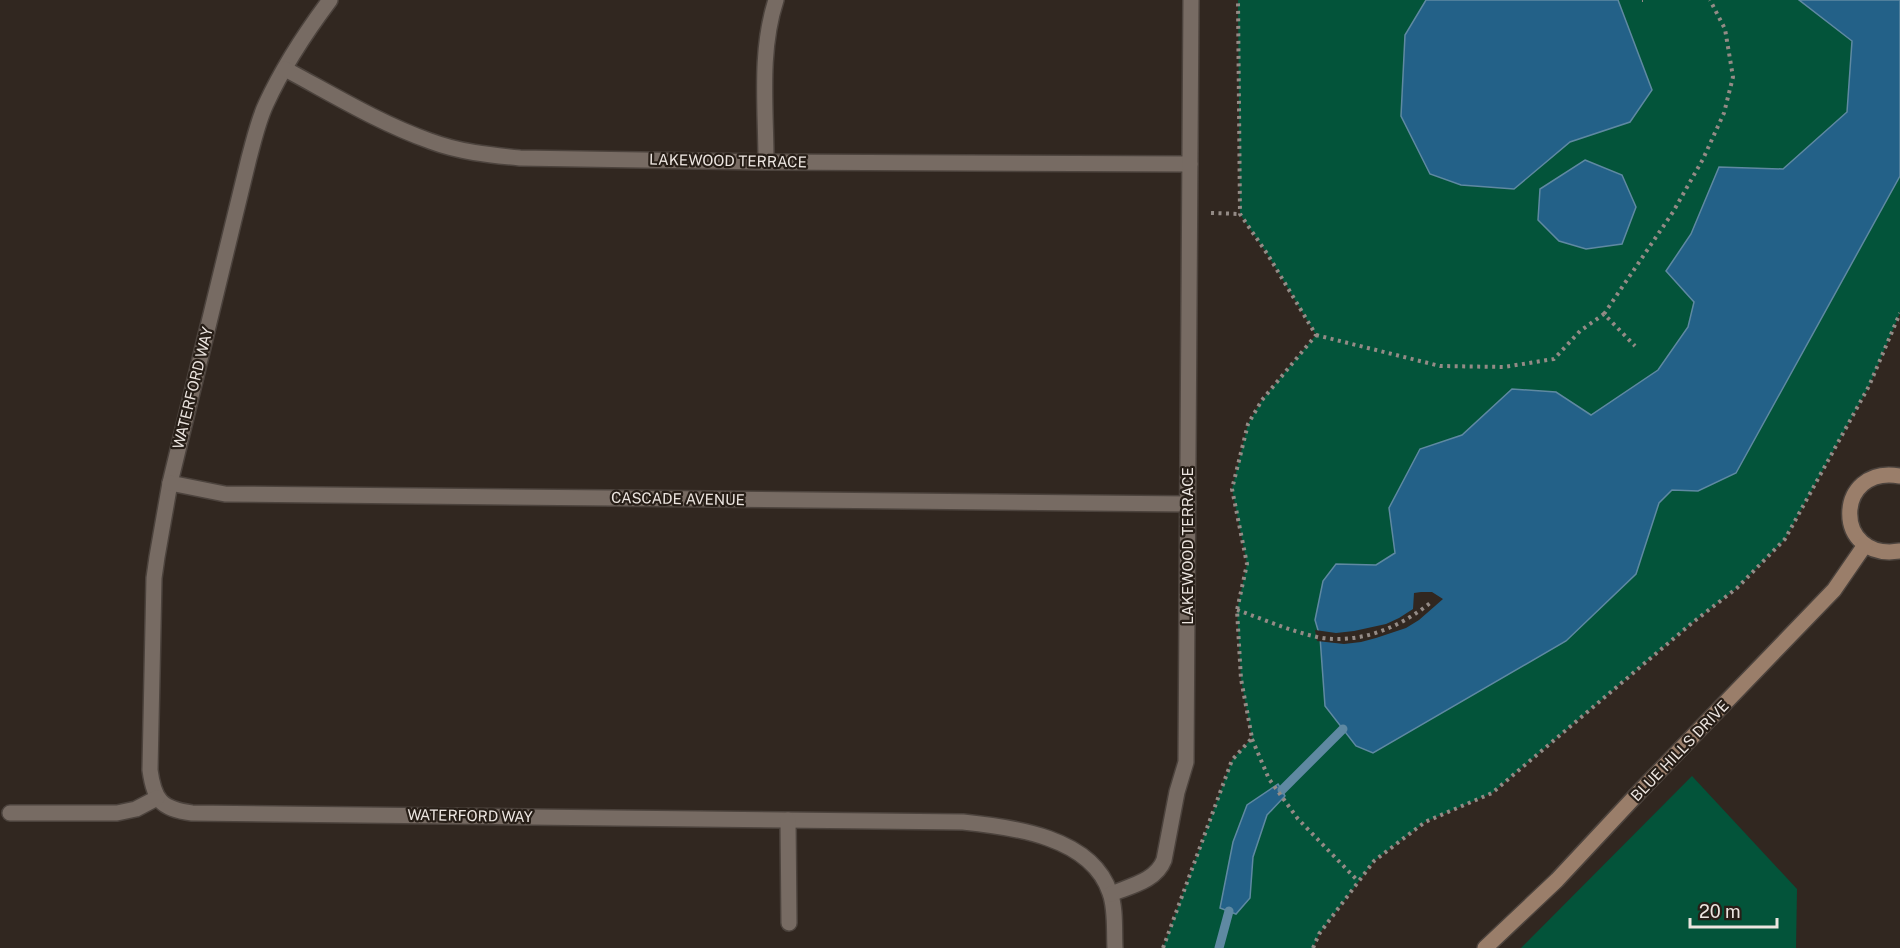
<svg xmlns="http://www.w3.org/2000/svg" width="1900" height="948" viewBox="0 0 1900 948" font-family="'Public Sans',sans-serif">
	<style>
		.green { fill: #03543a }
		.water { fill: #236188; stroke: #5f89a2; stroke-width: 1.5 }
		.pier { fill: #312720 }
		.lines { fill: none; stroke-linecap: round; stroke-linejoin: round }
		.stream { stroke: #5f89a2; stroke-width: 9 }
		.street-casing { stroke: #4c433d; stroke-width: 18 }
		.secondary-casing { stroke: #4c433d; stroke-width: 18 }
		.path { stroke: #948b86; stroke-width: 4; stroke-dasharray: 3 4.5; stroke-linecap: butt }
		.street { stroke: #776b63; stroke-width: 15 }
		.secondary { stroke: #9a7e6a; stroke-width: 15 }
		.labels { text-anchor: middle; stroke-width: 4.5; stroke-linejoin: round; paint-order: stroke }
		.street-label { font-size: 15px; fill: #ece5e0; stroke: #271e17 }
	</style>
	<rect width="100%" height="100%" fill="#312720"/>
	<g class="green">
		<polygon points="1238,0 1900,0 1900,313 1869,386 1785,539 1737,588 1692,623 1492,793 1425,822 1374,861 1319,934 1313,948 1163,948 1232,760 1252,738 1241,679 1237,610 1247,564 1232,489 1248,424 1262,400 1316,335 1268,255 1240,214"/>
		<polygon points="1692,776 1797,889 1796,948 1521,948"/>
	</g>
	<g class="water">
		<polygon points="1426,0 1618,0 1652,90 1630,122 1570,142 1514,189 1461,185 1430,174 1401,116 1405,35"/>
		<polygon points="1799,0 1900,0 1900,176 1736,473 1698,491 1672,490 1659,503 1636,574 1566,641 1373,753 1356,746 1325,706 1320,637 1315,620 1323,581 1336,564 1376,565 1395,553 1389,508 1420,449 1462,435 1512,389 1556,392 1591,415 1658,370 1688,327 1694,302 1666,271 1691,234 1719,167 1783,169 1847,112 1852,41"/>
		<polygon points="1585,160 1622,175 1636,207 1622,244 1586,249 1559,241 1538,220 1540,189"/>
		<polygon points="1278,784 1285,796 1267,815 1253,857 1250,898 1236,914 1220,908 1233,842 1247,805"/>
	</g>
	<polygon class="pier" points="1421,592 1432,592 1443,599 1419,620 1406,628 1376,638 1361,642 1344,644 1317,641 1315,630 1336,633 1354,631 1386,624 1399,618 1413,609 1414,593"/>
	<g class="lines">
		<g class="stream">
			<polyline points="1282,790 1343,729"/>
			<polyline points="1219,948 1229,911"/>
		</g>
		<defs>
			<g id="street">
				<path d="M330,0C306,32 283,67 266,104C258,121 254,140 249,158L170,483L157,557L154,578L150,770C154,800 161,809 192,813L963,822C1013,827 1092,837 1110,893C1116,909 1114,930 1115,948"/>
				<path d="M285,69C332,94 379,123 430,141C459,152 489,155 520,158L766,162L1190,164"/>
				<path d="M766,162C766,108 759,52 776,0"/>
				<polyline points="170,483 225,494 1188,504"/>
				<polyline points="10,813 117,813 136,809 157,798"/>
				<polyline points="788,820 789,923"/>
				<path d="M1111,894C1130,886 1156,881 1164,860L1177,792L1186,762L1191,0"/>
			</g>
			<g id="secondary">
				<path d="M1900,476C1834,464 1832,562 1900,551"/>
				<polyline points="1485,948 1557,880 1642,789 1834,590 1865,545"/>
			</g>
		</defs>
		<use href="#street" class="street-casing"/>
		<use href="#secondary" class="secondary-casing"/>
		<g class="path">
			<polyline points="1642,0 1643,0"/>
			<polyline points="1211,213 1240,214"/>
			<polyline points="1604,314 1673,212 1703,159 1724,113 1733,77 1725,29 1710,0"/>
			<polyline points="1316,335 1440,366 1504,367 1554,359 1580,331 1604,314 1635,346"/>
			<path d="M1237,610C1263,619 1290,631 1317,637C1358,645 1399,628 1430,603"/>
			<polyline points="1252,739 1269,779 1298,819 1358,881"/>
			<polyline points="1163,948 1232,760 1252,738 1241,679 1237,610 1247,564 1232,489 1248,424 1262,400 1316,335 1268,255 1240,214 1238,0"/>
			<polyline points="1313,948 1319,934 1374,861 1425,822 1492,793 1692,623 1737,588 1785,539 1869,386 1900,313"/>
		</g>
		<use href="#street" class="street"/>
		<use href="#secondary" class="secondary"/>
	</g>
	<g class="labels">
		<g class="street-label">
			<text transform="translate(728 161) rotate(1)" y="5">LAKEWOOD TERRACE</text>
			<text transform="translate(193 388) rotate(-76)" y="5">WATERFORD WAY</text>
			<text transform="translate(678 499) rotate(1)" y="5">CASCADE AVENUE</text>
			<text transform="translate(1188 546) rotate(-90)" y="5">LAKEWOOD TERRACE</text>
			<text transform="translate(1680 751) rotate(-46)" y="5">BLUE HILLS DRIVE</text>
			<text transform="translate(470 816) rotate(1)" y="5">WATERFORD WAY</text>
		</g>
	</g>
	<path d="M1690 918v9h87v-9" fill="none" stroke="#ece5e0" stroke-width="3"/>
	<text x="1699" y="918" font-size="18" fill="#ece5e0" stroke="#271e17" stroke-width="4.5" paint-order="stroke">20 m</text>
</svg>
